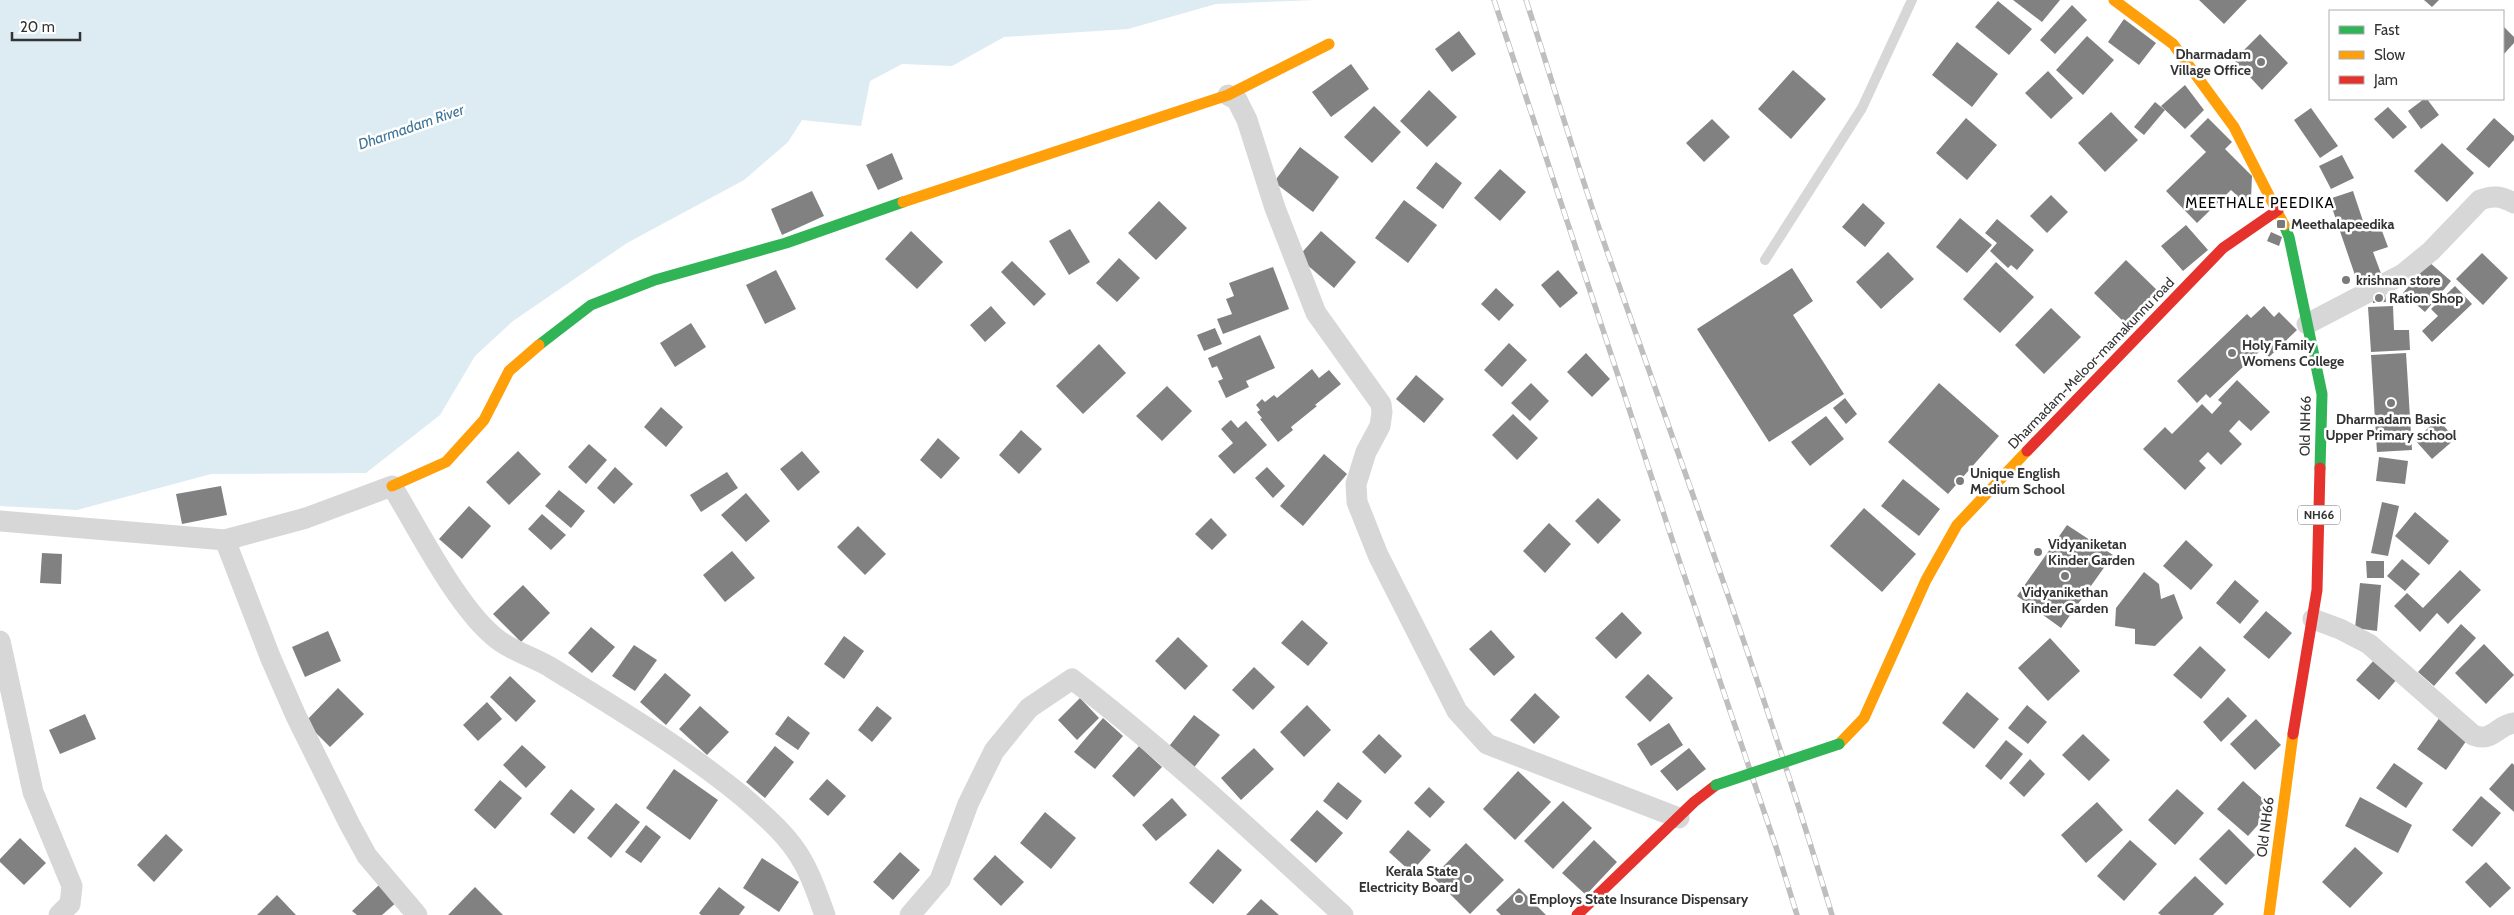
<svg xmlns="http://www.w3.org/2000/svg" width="2514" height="915" viewBox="0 0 2514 915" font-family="Cabin,sans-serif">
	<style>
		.water { fill: #ddebf3 }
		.building { fill: #818181 }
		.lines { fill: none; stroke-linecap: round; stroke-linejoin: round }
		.lane { stroke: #d7d7d7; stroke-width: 10 }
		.street { stroke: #d7d7d7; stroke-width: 21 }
		.fast { stroke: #30b455; stroke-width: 11 }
		.slow { stroke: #ff9f0a; stroke-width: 11 }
		.jam { stroke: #e5322d; stroke-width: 11 }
		.rail-casing { stroke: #bebebe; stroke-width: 5.5 }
		.rail { stroke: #fff; stroke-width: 4; stroke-dasharray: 11; stroke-linecap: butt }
		.fast-bridge { stroke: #30b455; stroke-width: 11 }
		.poi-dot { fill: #7a7a7a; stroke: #fff; stroke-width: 2 }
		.labels { text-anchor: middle; stroke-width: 5; stroke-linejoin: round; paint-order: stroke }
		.shield { fill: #fff; stroke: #707070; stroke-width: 1 }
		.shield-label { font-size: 12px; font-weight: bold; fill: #333 }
		.poi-label { font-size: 14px; font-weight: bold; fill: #333; stroke: #fff; text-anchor: start }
		.street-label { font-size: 14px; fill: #333; stroke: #fff }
		.water-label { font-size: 15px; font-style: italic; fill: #3f7597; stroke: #fff }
		.neighbourhood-label { font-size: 15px; letter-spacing: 1px; fill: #000; stroke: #fff }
	</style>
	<rect width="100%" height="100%" fill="#fff"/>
	<polygon class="water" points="0,0 1315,0 1216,4 1128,29 1004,37 952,66 902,64 870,81 861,126 802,120 788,142 744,180 627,243 513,321 475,356 440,415 366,473 211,474 77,510 0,506"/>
	<g class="building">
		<polygon points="2013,0 2060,0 2042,22"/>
		<polygon points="2199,0 2247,0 2224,24"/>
		<polygon points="2424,0 2439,0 2432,7"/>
		<polygon points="1998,1 2032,29 2009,55 1975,27"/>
		<polygon points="2072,5 2087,20 2055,54 2040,40"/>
		<polygon points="2124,19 2156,43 2139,65 2108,42"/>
		<polygon points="2503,26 2514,37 2514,43 2503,55"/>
		<polygon points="1459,31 1476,54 1452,72 1435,49"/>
		<polygon points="2260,34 2288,63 2262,90 2234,60"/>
		<polygon points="2087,36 2114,60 2083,95 2056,70"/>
		<polygon points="1957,42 1998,74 1972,107 1932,75"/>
		<polygon points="1351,64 1369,89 1331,117 1312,92"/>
		<polygon points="1793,70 1826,99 1791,139 1758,109"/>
		<polygon points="2048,71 2073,98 2051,119 2025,93"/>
		<polygon points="2185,85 2204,110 2185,129 2161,106"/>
		<polygon points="1429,90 1457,117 1427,147 1400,121"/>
		<polygon points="2424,99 2427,99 2439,115 2421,129 2408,111"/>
		<polygon points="2155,102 2165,110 2144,135 2134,127"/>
		<polygon points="1374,106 1401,132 1372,163 1344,137"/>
		<polygon points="2388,107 2407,127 2393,139 2374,119"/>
		<polygon points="2311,108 2338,146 2320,158 2294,120"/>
		<polygon points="2111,112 2138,140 2105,172 2078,143"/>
		<polygon points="1966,118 1997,145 1967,180 1936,153"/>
		<polygon points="2208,118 2232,142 2225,149 2252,176 2251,199 2246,204 2231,190 2197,223 2166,191 2206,152 2190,136"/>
		<polygon points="2494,118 2514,136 2514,140 2489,168 2466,149"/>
		<polygon points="1712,119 1730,137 1704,162 1686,143"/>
		<polygon points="2442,143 2474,173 2447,202 2414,171"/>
		<polygon points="1300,147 1339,177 1313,212 1274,182"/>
		<polygon points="892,153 903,179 878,190 866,165"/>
		<polygon points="2342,155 2354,178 2331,189 2319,166"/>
		<polygon points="1436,162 1462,183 1443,209 1416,188"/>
		<polygon points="1500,169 1526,192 1500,221 1474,198"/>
		<polygon points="812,191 824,216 782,235 771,209"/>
		<polygon points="2353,191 2365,227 2379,223 2388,247 2373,252 2382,276 2358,284 2329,199"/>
		<polygon points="2051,195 2068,212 2047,233 2030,216"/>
		<polygon points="1404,200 1437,225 1408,263 1375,238"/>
		<polygon points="1159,201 1187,228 1156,260 1128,233"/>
		<polygon points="1863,203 1885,223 1865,247 1842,227"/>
		<polygon points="1960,218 1992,245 1967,273 1936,247"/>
		<polygon points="1997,219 2034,250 2017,270 2011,265 2008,268 1990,251 1997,243 1985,233"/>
		<polygon points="2186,225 2208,250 2183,271 2161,246"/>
		<polygon points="1070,229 1090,262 1069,275 1049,241"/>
		<polygon points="911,231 943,262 917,289 885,259"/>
		<polygon points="1321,231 1356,262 1334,288 1298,257"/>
		<polygon points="2271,232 2282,237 2279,246 2267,241"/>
		<polygon points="1888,252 1914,279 1881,309 1856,282"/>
		<polygon points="2482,253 2508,278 2483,305 2456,279"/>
		<polygon points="1119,258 1140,278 1117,302 1096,283"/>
		<polygon points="2126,260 2161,294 2129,327 2094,293"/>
		<polygon points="1012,261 1046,294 1034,306 1001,272"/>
		<polygon points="1996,262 2034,297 2000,333 1963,299"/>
		<polygon points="2429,262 2451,281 2425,312 2403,293"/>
		<polygon points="1273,267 1289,309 1223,334 1217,319 1232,314 1226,299 1234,296 1229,283"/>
		<polygon points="1792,268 1813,301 1793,315 1844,394 1769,442 1697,329"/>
		<polygon points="776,270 796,309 765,324 746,285"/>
		<polygon points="1558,270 1578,293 1560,308 1541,285"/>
		<polygon points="2455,286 2472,304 2432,342 2422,331 2438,316 2431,309"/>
		<polygon points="1496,288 1514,305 1499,321 1481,304"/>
		<polygon points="2372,294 2385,294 2386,302 2373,303"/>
		<polygon points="991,306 1006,323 985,342 970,325"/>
		<polygon points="2264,306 2274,317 2279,312 2297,330 2269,357 2262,349 2210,398 2206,394 2197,403 2177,381 2247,314 2251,318"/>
		<polygon points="2393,306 2394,330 2409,330 2410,350 2371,352 2368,307"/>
		<polygon points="2051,308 2081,337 2044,374 2015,345"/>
		<polygon points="691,323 706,347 675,367 660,343"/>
		<polygon points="1215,328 1222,344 1204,351 1197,335"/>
		<polygon points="1260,335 1275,368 1246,381 1249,387 1226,398 1218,381 1223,379 1217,366 1212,368 1208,358"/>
		<polygon points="1509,343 1527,360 1502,387 1484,370"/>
		<polygon points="1099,344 1126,373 1083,414 1056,386"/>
		<polygon points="1586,353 1610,379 1592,397 1567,372"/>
		<polygon points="2406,353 2412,450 2377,452 2371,355"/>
		<polygon points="1312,369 1319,378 1329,370 1341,384 1315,405 1317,406 1291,427 1293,430 1278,442 1260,419 1262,418 1257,412 1260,410 1256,405 1262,399 1265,402 1274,395 1277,398"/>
		<polygon points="1416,375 1444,399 1424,423 1396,399"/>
		<polygon points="2237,380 2270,412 2251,431 2239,420 2229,431 2242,444 2221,465 2208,452 2199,461 2206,468 2185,490 2143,449 2165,427 2172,434 2202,404 2212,414 2222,403 2218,400"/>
		<polygon points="1531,383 1549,401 1530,421 1511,403"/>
		<polygon points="1939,383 1999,436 1948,494 1888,442"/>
		<polygon points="1167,386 1192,411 1162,441 1136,416"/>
		<polygon points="1845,398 1857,414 1846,424 1833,408"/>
		<polygon points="661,407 683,427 666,447 644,427"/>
		<polygon points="1513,414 1538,438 1517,460 1492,435"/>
		<polygon points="1826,416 1844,439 1810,466 1791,442"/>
		<polygon points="2438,419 2455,439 2432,459 2415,440"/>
		<polygon points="1231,420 1238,428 1246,421 1267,445 1234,474 1218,456 1233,443 1221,429"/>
		<polygon points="1021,430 1042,449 1019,474 999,455"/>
		<polygon points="938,438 960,458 941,479 920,460"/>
		<polygon points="589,444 607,460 586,484 568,467"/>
		<polygon points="518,451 541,474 509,505 486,482"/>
		<polygon points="802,451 820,472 798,491 780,469"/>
		<polygon points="1324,454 1347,474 1303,526 1280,506"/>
		<polygon points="2379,457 2408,461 2405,484 2376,481"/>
		<polygon points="615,467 633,484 614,504 597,488"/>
		<polygon points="1267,467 1285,486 1273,498 1255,478"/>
		<polygon points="727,472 738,488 701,512 690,495"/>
		<polygon points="1903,479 1940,509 1919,536 1881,506"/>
		<polygon points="221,486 227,515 182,524 176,494"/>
		<polygon points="559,490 585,511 571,528 545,506"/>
		<polygon points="746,493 770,521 746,542 721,515"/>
		<polygon points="1598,498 1621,520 1598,544 1575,521"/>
		<polygon points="2382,502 2399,506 2388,556 2371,553"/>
		<polygon points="469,506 491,526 462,559 439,539"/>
		<polygon points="1864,508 1916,554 1882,592 1830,546"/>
		<polygon points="2415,512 2449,541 2429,565 2395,536"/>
		<polygon points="542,514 566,535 551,550 528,529"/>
		<polygon points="1211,518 1227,535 1212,550 1195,534"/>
		<polygon points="1549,523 1571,544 1545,573 1523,551"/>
		<polygon points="2067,525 2113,555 2061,628 2017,596"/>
		<polygon points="858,526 886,554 865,575 837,547"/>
		<polygon points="2186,540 2213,565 2191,590 2163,566"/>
		<polygon points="732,551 755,578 725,602 703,575"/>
		<polygon points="42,553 62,554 61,584 40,583"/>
		<polygon points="2402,559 2420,574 2405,591 2387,576"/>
		<polygon points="2366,561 2384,561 2384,578 2367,578"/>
		<polygon points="2460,570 2481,590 2448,624 2437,613 2420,632 2394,606 2407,593 2423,608"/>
		<polygon points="2144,572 2159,584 2161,599 2174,594 2183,618 2155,646 2135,644 2135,629 2115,626 2116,608"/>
		<polygon points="2235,580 2259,601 2240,624 2216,603"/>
		<polygon points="2360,583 2381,585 2377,631 2355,628"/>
		<polygon points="523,585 550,613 521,642 493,614"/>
		<polygon points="2266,611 2292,633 2269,659 2243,637"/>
		<polygon points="1622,612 1642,633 1616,659 1595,638"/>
		<polygon points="1302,620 1328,643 1308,666 1281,643"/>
		<polygon points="2461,624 2476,638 2434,686 2418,672"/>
		<polygon points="591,627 615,647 592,673 568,653"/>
		<polygon points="1491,630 1515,657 1494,676 1469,649"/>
		<polygon points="328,631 341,661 305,677 292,647"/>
		<polygon points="844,636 864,651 844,679 824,664"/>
		<polygon points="1178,637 1208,666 1185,690 1155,661"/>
		<polygon points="2050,638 2080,671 2048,701 2018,668"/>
		<polygon points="2484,644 2514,675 2486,704 2455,673"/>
		<polygon points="634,645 657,660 635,691 612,676"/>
		<polygon points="2200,646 2226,670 2201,699 2173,675"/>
		<polygon points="2375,659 2398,678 2379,700 2356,680"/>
		<polygon points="1254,667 1275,687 1253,710 1232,690"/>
		<polygon points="665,673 691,695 666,725 640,702"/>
		<polygon points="1648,674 1673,698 1650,722 1625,697"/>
		<polygon points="510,676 536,701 516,722 490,697"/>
		<polygon points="338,688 364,714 330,747 305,722"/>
		<polygon points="1967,692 1999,719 1974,749 1942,723"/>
		<polygon points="1535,693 1560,717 1534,744 1510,720"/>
		<polygon points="2228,697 2247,716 2221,742 2203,722"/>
		<polygon points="1080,698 1099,718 1077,740 1058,720"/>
		<polygon points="487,702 502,719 478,741 463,725"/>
		<polygon points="1307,705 1331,730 1304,757 1280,732"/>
		<polygon points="2027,705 2047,722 2028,744 2008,728"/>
		<polygon points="700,706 729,732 707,755 679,729"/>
		<polygon points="877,706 892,718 872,742 858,730"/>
		<polygon points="85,714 96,739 60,754 49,730"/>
		<polygon points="1194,715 1220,735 1192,770 1166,750"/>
		<polygon points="788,716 810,733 798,750 775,734"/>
		<polygon points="2440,717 2469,737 2446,770 2417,749"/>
		<polygon points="1103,718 1123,736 1095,769 1074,752"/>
		<polygon points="2256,719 2281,745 2255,770 2230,744"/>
		<polygon points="1669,723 1683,745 1651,766 1637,744"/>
		<polygon points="1379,734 1402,756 1385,774 1362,752"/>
		<polygon points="2083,734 2110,760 2089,781 2062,755"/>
		<polygon points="2006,740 2023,754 2001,780 1985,766"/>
		<polygon points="522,745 546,767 526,788 503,765"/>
		<polygon points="775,746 794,762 765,798 746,782"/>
		<polygon points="1139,746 1162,767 1134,797 1112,776"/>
		<polygon points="1254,748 1274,769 1241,800 1221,778"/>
		<polygon points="1689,748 1706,769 1677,791 1660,771"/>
		<polygon points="2030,759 2045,774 2024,797 2009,783"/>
		<polygon points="2394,763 2423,783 2406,808 2376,788"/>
		<polygon points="2512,763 2514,765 2514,812 2489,789"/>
		<polygon points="674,769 718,800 690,840 646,808"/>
		<polygon points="1518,771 1551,802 1515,840 1483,809"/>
		<polygon points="827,779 846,796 828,816 809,799"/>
		<polygon points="500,780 522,798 495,829 474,810"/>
		<polygon points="2243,781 2273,808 2248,836 2217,809"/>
		<polygon points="1338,782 1362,801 1347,820 1323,801"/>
		<polygon points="1429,787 1445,802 1430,818 1414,803"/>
		<polygon points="571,789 595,809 574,834 550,814"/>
		<polygon points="2177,789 2204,813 2175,845 2148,820"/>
		<polygon points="2481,796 2501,813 2472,847 2452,830"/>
		<polygon points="2360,797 2412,825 2398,853 2345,826"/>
		<polygon points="1172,798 1187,815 1156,841 1142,825"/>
		<polygon points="1563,801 1592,828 1553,869 1524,841"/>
		<polygon points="2097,802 2123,830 2086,863 2061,835"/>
		<polygon points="616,803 640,822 611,858 587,838"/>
		<polygon points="1317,810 1343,833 1316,863 1290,840"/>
		<polygon points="1045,812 1076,838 1051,869 1020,843"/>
		<polygon points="646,825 661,837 641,863 625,852"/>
		<polygon points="2229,829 2255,855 2226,885 2199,859"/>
		<polygon points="1408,830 1431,850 1411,872 1389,852"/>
		<polygon points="166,834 183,850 154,882 137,865"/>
		<polygon points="20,838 46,863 24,885 0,862 0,859"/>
		<polygon points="1594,840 1617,862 1586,895 1562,873"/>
		<polygon points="2130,840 2157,864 2124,901 2097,876"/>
		<polygon points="1466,843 1504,880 1470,914 1433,877"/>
		<polygon points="2355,847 2383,873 2350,908 2322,882"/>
		<polygon points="1218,849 1242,870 1213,904 1189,883"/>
		<polygon points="900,852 920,870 893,900 873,882"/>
		<polygon points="995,855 1024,882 1001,906 973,879"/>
		<polygon points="762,858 799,882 779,912 743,888"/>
		<polygon points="2486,862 2511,888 2490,908 2465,882"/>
		<polygon points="2195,876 2224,904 2213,915 2161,915 2158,913"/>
		<polygon points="381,883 398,901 382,915 357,915 352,911"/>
		<polygon points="475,887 503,915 448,915"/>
		<polygon points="719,887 745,907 739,915 701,915 699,913"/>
		<polygon points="1519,888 1546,915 1501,915 1496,910"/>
		<polygon points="277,895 296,915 257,915"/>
		<polygon points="1261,899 1279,915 1246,915"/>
	</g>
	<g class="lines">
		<polyline class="lane" points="1765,260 1862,108 1912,0"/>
		<g class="street">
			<polyline points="1228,95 1237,100 1247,120 1275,208 1316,313 1381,404 1382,412 1380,426 1366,452 1356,484 1357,502 1378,555 1457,711 1487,744 1679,818"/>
			<path d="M2307,324L2403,274L2431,251L2480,200C2493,195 2501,196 2514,203"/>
			<path d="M0,521L225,540L306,518L392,486C418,529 458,609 497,639C512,651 533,657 550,667C616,708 682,747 742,796C764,815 789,836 803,862C813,879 818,897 825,915"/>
			<polyline points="225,540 271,659 296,716 350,825 367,856 417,915"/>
			<path d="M2313,619L2340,629L2369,644L2473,735C2492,743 2497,725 2514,723"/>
			<polyline points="0,641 33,792 72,886 70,904 59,915"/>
			<path d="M910,915L940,880L968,804L994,751L1029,708L1072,679C1166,751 1256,835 1343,915"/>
		</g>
		<g class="fast">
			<polyline points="2284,225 2289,237 2322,394 2320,468"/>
			<polyline points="539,345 591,305 655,280 786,243 903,202"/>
		</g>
		<g class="slow">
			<polyline points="2114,0 2173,44 2234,127 2284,225"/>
			<polyline points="903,202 1228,95 1329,44"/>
			<polyline points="392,486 446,462 484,420 509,371 539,345"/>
			<polyline points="1839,744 1864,718 1926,580 1957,525 2027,451"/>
			<polyline points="2269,915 2293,734"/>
		</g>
		<g class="jam">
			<polyline points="2027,451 2223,248 2278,210"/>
			<polyline points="2293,734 2317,590 2320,468"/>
			<polyline points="1577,915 1694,802 1716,785"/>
		</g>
		<defs>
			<g id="rail">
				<polyline points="1494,0 1675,548 1776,847 1797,915"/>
				<path d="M1526,0C1551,77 1574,155 1600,231C1679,458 1763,684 1832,915"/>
			</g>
		</defs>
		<use href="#rail" class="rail-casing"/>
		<use href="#rail" class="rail"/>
		<polyline class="fast-bridge" points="1716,785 1839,744"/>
	</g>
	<g class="poi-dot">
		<circle cx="2261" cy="62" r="5"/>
		<rect x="2276" y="219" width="10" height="10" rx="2.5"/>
		<circle cx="2346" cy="280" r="5"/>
		<circle cx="2379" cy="298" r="5"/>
		<circle cx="2232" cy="353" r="5"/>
		<circle cx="2391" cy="403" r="5"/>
		<circle cx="1960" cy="481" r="5"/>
		<circle cx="2038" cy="552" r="5"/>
		<circle cx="2065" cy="576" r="5"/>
		<circle cx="1468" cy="879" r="5"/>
		<circle cx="1519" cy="899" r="5"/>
	</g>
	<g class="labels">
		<rect class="shield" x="2298" y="505.5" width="42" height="19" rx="4"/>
		<g class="shield-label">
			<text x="2319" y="519">NH66</text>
		</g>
		<g class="poi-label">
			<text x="2251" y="59" text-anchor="end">Dharmadam<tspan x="2251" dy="16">Village Office</tspan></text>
			<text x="2291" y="229">Meethalapeedika</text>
			<text x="2356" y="285">krishnan store</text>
			<text x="2389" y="303">Ration Shop</text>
			<text x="2242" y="350">Holy Family<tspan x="2242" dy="16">Womens College</tspan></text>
			<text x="2391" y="424" text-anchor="middle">Dharmadam Basic<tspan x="2391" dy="16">Upper Primary school</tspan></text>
			<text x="1970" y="478">Unique English<tspan x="1970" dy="16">Medium School</tspan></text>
			<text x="2048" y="549">Vidyaniketan<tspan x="2048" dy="16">Kinder Garden</tspan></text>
			<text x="2065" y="597" text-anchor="middle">Vidyanikethan<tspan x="2065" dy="16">Kinder Garden</tspan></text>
			<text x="1458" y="876" text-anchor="end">Kerala State<tspan x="1458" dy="16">Electricity Board</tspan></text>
			<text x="1529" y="904">Employs State Insurance Dispensary</text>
		</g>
		<g class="street-label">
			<text transform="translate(2091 363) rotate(-46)" y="5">Dharmadam-Meloor-mamakunnu road</text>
			<text transform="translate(2305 426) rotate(-89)" y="5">Old NH66</text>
			<text transform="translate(2265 827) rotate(-83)" y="5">Old NH66</text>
		</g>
		<g class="water-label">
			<text transform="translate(411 127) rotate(-19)" y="5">Dharmadam River</text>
		</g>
		<g class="neighbourhood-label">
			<text x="2260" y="208">MEETHALE PEEDIKA</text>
		</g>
	</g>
	<rect x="2329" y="10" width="175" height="90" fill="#ffffff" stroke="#adadad"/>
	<rect x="2339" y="26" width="25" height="8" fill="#30b455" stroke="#adadad"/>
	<text x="2374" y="35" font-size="15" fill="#333333">Fast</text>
	<rect x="2339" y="51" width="25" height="8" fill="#ff9f0a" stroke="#adadad"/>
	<text x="2374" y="60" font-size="15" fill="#333333">Slow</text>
	<rect x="2339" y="76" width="25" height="8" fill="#e5322d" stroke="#adadad"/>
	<text x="2374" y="85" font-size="15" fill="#333333">Jam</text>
	<path d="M12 32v8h68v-8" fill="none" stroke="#333333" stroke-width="2.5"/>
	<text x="20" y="32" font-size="15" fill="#333333" stroke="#ffffff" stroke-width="4" paint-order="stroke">20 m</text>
</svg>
